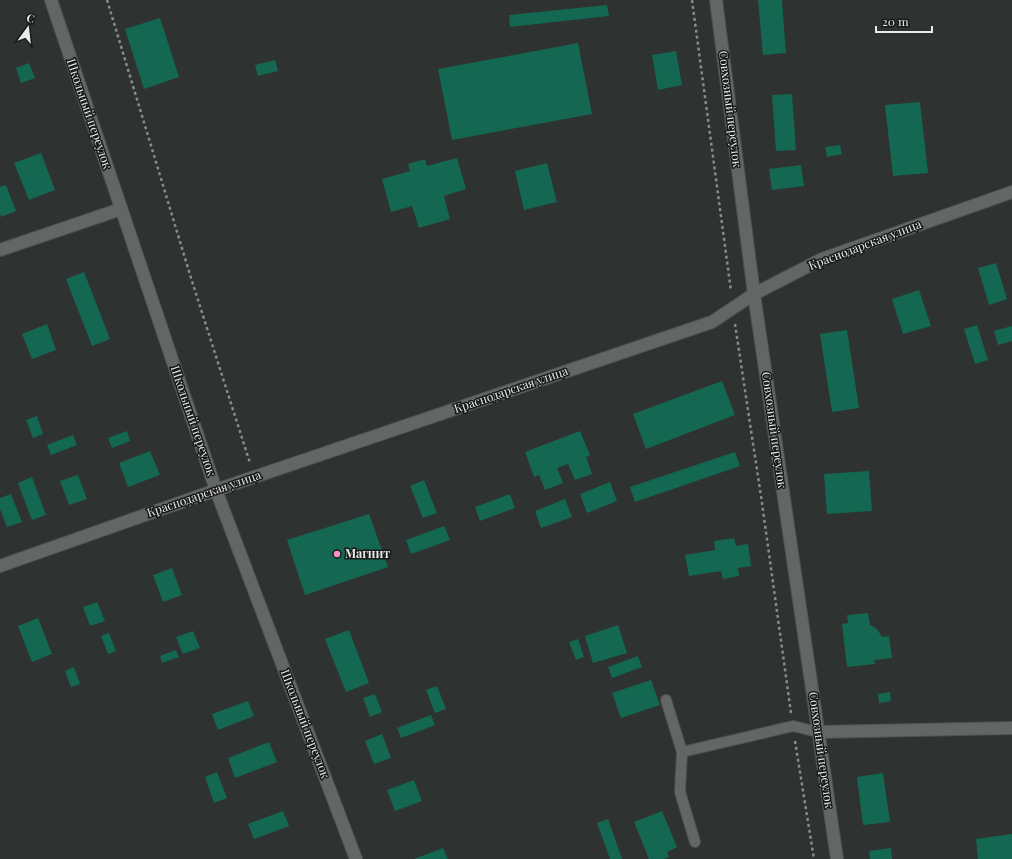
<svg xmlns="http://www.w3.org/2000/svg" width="1012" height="859" viewBox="0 0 1012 859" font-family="'Playfair Display',serif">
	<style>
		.building { fill: #146851 }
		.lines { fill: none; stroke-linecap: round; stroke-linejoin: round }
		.service-casing { stroke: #4d504f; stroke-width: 12 }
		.minor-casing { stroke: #4d504f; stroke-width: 14 }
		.tertiary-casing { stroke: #4d504f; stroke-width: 14 }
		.path { stroke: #888b8a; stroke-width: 2.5; stroke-dasharray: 3 3; stroke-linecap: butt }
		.service { stroke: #626765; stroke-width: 10 }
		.minor { stroke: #626765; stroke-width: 12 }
		.tertiary { stroke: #626765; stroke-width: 12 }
		.poi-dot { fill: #f890cb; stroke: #181a19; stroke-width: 1.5 }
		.labels { text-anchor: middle; stroke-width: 3; stroke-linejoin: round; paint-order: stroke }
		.street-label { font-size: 12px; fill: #e9ebea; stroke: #181a19 }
		.poi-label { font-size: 12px; font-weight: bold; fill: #e9ebea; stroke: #181a19; text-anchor: start }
	</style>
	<rect width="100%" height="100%" fill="#2e3231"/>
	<g class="building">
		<polygon points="758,0 782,0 786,53 763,55"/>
		<polygon points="607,5 609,16 510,27 509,15"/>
		<polygon points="160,18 179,77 144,89 125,29"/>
		<polygon points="578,43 592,114 452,140 438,69"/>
		<polygon points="676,51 682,85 658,90 652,55"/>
		<polygon points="275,60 278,71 258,76 255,65"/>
		<polygon points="29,63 35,78 21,83 16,68"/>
		<polygon points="792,94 796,150 776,151 772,95"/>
		<polygon points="920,102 928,173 893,176 885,105"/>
		<polygon points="840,145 842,154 827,157 825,147"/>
		<polygon points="41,153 55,190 29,200 14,163"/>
		<polygon points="457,158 466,189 444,196 450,219 419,228 412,206 391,212 382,179 410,171 408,164 425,159 427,166"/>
		<polygon points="547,163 557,202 524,210 515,171"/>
		<polygon points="801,165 804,186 772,190 769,169"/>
		<polygon points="6,185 16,211 1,217 0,213 0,187"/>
		<polygon points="996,263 1007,299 989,305 978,268"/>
		<polygon points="84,272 110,339 92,346 66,279"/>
		<polygon points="919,290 931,326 903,334 892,299"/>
		<polygon points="47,324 56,350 32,359 22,334"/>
		<polygon points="977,325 988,360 975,364 964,329"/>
		<polygon points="1012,326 1012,341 998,345 994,331"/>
		<polygon points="847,330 859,408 832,412 820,334"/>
		<polygon points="722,381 735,415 646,449 633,414"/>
		<polygon points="37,416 43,434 33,438 26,420"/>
		<polygon points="127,431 130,441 112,448 108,438"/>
		<polygon points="580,431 590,455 586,457 592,474 575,480 568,464 557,468 563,483 545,490 539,475 534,477 525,452"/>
		<polygon points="73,435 77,445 51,455 47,445"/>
		<polygon points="150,451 160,475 128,487 119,463"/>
		<polygon points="735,452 740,466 635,502 630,487"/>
		<polygon points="869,471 872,511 827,514 824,474"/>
		<polygon points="78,475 87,499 69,505 60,481"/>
		<polygon points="32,477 46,515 32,520 18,483"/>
		<polygon points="424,480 437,513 423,518 410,486"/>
		<polygon points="610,482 617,501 587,513 580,494"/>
		<polygon points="11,494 22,522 7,527 0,509 0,498"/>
		<polygon points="510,494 515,508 480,521 475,507"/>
		<polygon points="565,499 572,517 541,528 535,511"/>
		<polygon points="369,514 388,567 305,595 287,540"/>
		<polygon points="444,526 450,540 411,554 406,540"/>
		<polygon points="734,538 736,546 748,544 751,566 738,568 739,576 723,579 721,571 689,576 685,555 715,550 714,541"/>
		<polygon points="172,568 182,595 163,602 153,575"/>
		<polygon points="97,602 105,621 90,626 83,607"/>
		<polygon points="868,613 870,625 877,629 882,637 889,636 892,658 874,660 875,664 847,667 842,624 848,623 847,615"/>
		<polygon points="38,618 52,654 32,662 18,626"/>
		<polygon points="618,625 627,653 593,663 585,636"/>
		<polygon points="349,630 369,683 346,692 325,639"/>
		<polygon points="193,631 200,648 183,654 176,637"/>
		<polygon points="109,633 116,651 108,654 101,636"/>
		<polygon points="578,639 584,657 576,660 569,642"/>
		<polygon points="176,650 179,657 162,663 160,656"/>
		<polygon points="638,656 642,667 612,678 608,667"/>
		<polygon points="74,667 80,684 71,687 65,671"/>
		<polygon points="651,680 660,705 621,718 612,693"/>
		<polygon points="437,686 446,709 435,713 426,690"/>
		<polygon points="890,692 891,701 879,703 878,694"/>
		<polygon points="375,694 382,712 370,717 363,698"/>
		<polygon points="248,701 254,716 218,730 212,714"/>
		<polygon points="431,715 435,725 401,738 397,728"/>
		<polygon points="382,734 391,758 374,764 365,741"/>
		<polygon points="269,742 277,762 235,778 228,758"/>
		<polygon points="217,772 227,798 214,803 205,777"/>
		<polygon points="883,773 890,822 863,825 857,777"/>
		<polygon points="414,780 422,801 395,811 387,790"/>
		<polygon points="283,811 289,826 254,839 248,824"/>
		<polygon points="662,811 677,847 667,852 669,857 664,859 649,859 634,822"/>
		<polygon points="608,819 622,859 610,859 597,823"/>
		<polygon points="1012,834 1012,859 978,859 976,839"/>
		<polygon points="443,848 448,859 414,859"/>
		<polygon points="891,848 892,859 870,859 869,851"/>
	</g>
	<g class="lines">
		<defs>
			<g id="service">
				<polyline points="666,700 682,752"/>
				<polyline points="695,842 680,792 682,752 793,726 818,732"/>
			</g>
			<g id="minor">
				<polyline points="0,250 121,209"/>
				<polyline points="0,566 216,490 356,859"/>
				<polyline points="818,732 1012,728"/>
			</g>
			<g id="tertiary">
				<polyline points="51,0 216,490 712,322 754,294 822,259 1012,192"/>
				<polyline points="716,0 754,294 837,859"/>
			</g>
		</defs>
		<use href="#service" class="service-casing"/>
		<use href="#minor" class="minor-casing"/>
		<use href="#tertiary" class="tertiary-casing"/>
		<g class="path">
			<polyline points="107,0 191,278 250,463"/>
			<polyline points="692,0 731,291"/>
			<polyline points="735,324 762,503 791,713"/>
			<polyline points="795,741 814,859"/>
		</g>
		<use href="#service" class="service"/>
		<use href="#minor" class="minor"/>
		<use href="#tertiary" class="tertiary"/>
	</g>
	<circle class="poi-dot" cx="337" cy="554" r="4"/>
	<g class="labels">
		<g class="street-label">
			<text transform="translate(730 109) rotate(83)" y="4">Совхозный переулок</text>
			<text transform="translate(89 114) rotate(71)" y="4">Школьный переулок</text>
			<text transform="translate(865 245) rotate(-21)" y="4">Краснодарская улица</text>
			<text transform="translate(511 390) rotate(-19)" y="4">Краснодарская улица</text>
			<text transform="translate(193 421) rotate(71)" y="4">Школьный переулок</text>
			<text transform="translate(774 430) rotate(82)" y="4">Совхозный переулок</text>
			<text transform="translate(204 494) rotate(-19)" y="4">Краснодарская улица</text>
			<text transform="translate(305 724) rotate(69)" y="4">Школьный переулок</text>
			<text transform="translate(821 750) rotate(82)" y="4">Совхозный переулок</text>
		</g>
		<g class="poi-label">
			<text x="345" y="558">Магнит</text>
		</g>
	</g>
	<g transform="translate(28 28) rotate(15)" stroke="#181a19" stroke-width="3" paint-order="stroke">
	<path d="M0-3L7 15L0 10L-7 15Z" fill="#e9ebea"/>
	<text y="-6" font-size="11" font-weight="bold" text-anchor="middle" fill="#e9ebea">С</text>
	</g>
	<path d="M876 26v6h56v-6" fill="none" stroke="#e9ebea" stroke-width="2"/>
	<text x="882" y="26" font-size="12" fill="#e9ebea" stroke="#181a19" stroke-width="3" paint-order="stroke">20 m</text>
</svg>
